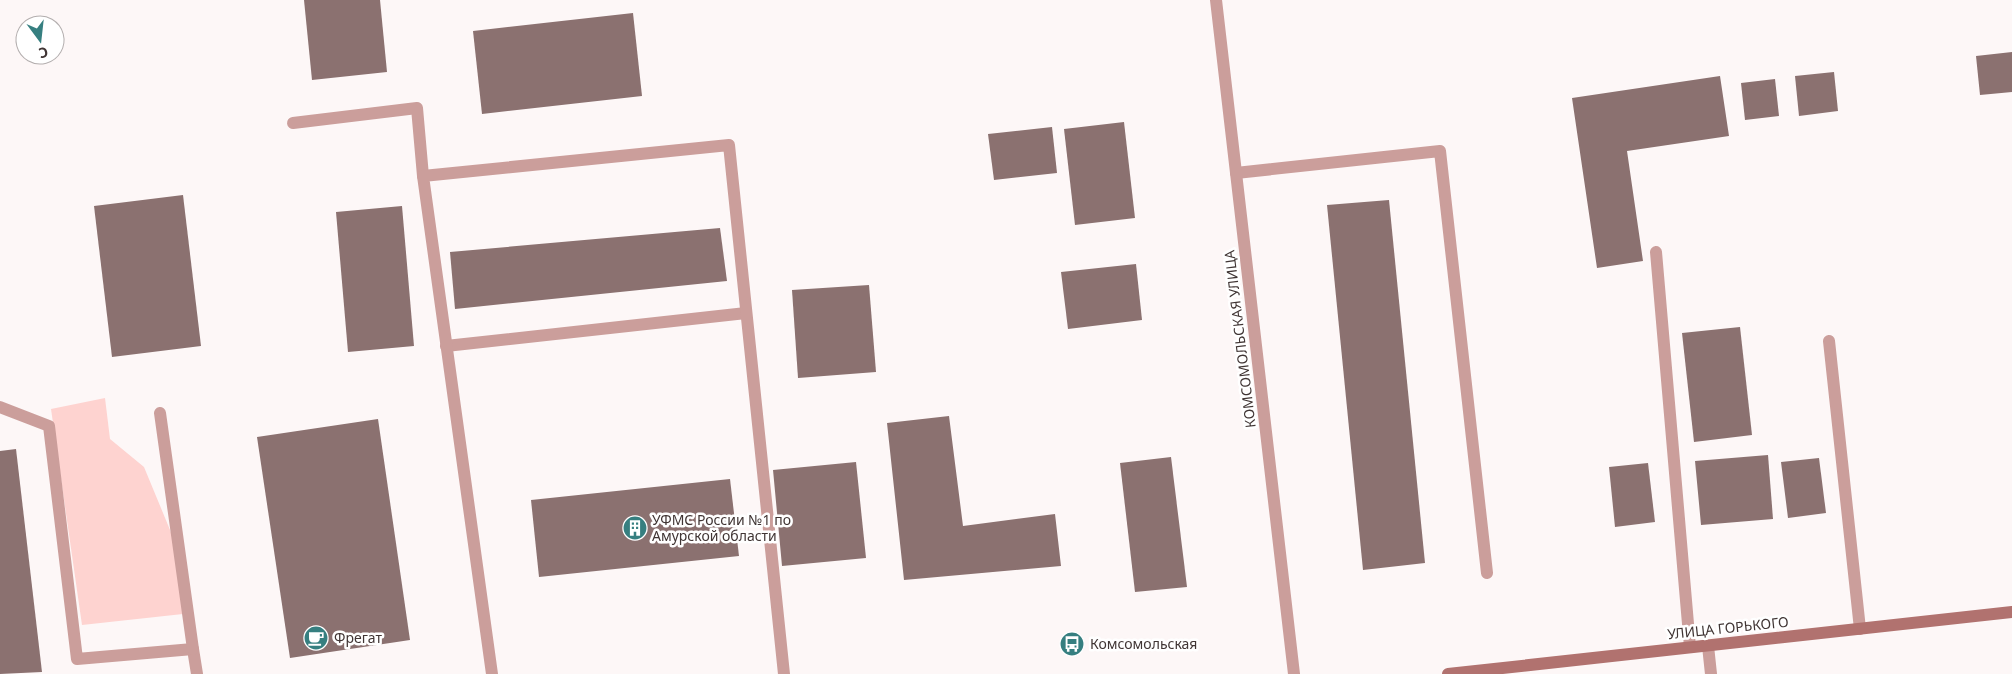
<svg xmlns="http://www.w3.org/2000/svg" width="2012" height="674" viewBox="0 0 2012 674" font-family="'Noto Sans',sans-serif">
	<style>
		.park { fill: #fed3d0 }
		.building { fill: #8b7170 }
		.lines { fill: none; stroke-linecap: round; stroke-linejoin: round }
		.service { stroke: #cb9e9b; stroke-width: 12 }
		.tertiary { stroke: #cb9e9b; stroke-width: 12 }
		.secondary { stroke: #b1726f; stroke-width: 12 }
		.labels { text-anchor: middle; stroke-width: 5; stroke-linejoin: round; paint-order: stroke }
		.street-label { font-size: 14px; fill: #403534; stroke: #fff }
		.poi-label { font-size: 14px; fill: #403534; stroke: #fff; text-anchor: start }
	</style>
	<rect width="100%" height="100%" fill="#fdf7f7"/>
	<polygon class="park" points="105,398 110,439 144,467 175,542 183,614 82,625 51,409"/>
	<g class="building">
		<polygon points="304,0 380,0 387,72 312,80"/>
		<polygon points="633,13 642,96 482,114 473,31"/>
		<polygon points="2012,52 2012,92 1980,95 1976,56"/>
		<polygon points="1834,72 1838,111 1799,116 1795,76"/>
		<polygon points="1720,76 1729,136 1627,151 1643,261 1597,268 1572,98"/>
		<polygon points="1775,79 1779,116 1745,120 1741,83"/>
		<polygon points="1124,122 1135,218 1075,225 1064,129"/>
		<polygon points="1052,127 1057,173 994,180 988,134"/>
		<polygon points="183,195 201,346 112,357 94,206"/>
		<polygon points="1389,200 1425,563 1363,570 1327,205"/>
		<polygon points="402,206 414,346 348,352 336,212"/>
		<polygon points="720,228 727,281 455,309 450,252"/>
		<polygon points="1136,264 1142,320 1068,329 1061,272"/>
		<polygon points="869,285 876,372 798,378 792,290"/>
		<polygon points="1740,327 1752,435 1694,442 1682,333"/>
		<polygon points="949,416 963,526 1055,514 1061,566 904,580 887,423"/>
		<polygon points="378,419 410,640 290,658 257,437"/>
		<polygon points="16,449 42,672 0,674 0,451"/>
		<polygon points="1768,455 1773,519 1701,525 1695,461"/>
		<polygon points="1171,457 1187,587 1135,592 1120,463"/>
		<polygon points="1819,458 1826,513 1788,518 1781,462"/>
		<polygon points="856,462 866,558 782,566 773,470"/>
		<polygon points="1648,463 1655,522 1615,527 1609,467"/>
		<polygon points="730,479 739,556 539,577 531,500"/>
	</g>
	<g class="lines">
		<g class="service">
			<polyline points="293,123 417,108 423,176"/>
			<polyline points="1236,173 1440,151 1487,573"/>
			<polyline points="1656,252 1690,647"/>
			<polyline points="1829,341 1860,629"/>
			<polyline points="446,346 746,313"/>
			<polyline points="0,407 49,426 77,659 193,649 197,674"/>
			<polyline points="160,413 193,649"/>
			<polyline points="1708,646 1711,674"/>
			<polyline points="492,674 423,176 729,145 784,674"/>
		</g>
		<polyline class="tertiary" points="1216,0 1294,674"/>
		<polyline class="secondary" points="1448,674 2012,612"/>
	</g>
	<defs>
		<symbol id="building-disc" viewBox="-11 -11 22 22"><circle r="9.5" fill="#367f80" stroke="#fff"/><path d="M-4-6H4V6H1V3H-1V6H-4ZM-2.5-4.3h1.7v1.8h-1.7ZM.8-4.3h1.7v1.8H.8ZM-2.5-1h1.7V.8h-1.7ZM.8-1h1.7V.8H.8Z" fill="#fff"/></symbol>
		<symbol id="cafe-disc" viewBox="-11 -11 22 22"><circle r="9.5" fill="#367f80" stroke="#fff"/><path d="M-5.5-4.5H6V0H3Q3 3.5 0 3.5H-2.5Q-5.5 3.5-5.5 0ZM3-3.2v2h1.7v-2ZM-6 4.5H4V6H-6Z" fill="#fff"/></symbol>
		<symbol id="bus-disc" viewBox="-11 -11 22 22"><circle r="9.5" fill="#367f80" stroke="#fff"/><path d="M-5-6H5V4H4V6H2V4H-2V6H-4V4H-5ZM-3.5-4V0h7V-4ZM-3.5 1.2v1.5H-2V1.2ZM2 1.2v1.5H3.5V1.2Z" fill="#fff"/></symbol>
	</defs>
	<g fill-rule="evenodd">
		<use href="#building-disc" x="621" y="514" width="28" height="28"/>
		<use href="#cafe-disc" x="302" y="624" width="28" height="28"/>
		<use href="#bus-disc" x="1058" y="630" width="28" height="28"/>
	</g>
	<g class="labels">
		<g class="street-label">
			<text transform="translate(1240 339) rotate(-97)" y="5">КОМСОМОЛЬСКАЯ УЛИЦА</text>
			<text transform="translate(1728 628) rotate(-6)" y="5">УЛИЦА ГОРЬКОГО</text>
		</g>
		<g class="poi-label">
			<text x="652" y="525">УФМС России №1 по<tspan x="652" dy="16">Амурской области</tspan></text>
			<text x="334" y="643">Фрегат</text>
			<text x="1090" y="649">Комсомольская</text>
		</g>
	</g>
	<g transform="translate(40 40) rotate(165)"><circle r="24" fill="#ffffff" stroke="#b3aeae"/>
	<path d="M0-4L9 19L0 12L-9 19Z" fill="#367f80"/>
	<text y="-8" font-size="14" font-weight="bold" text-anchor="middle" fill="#403534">С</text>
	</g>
</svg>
